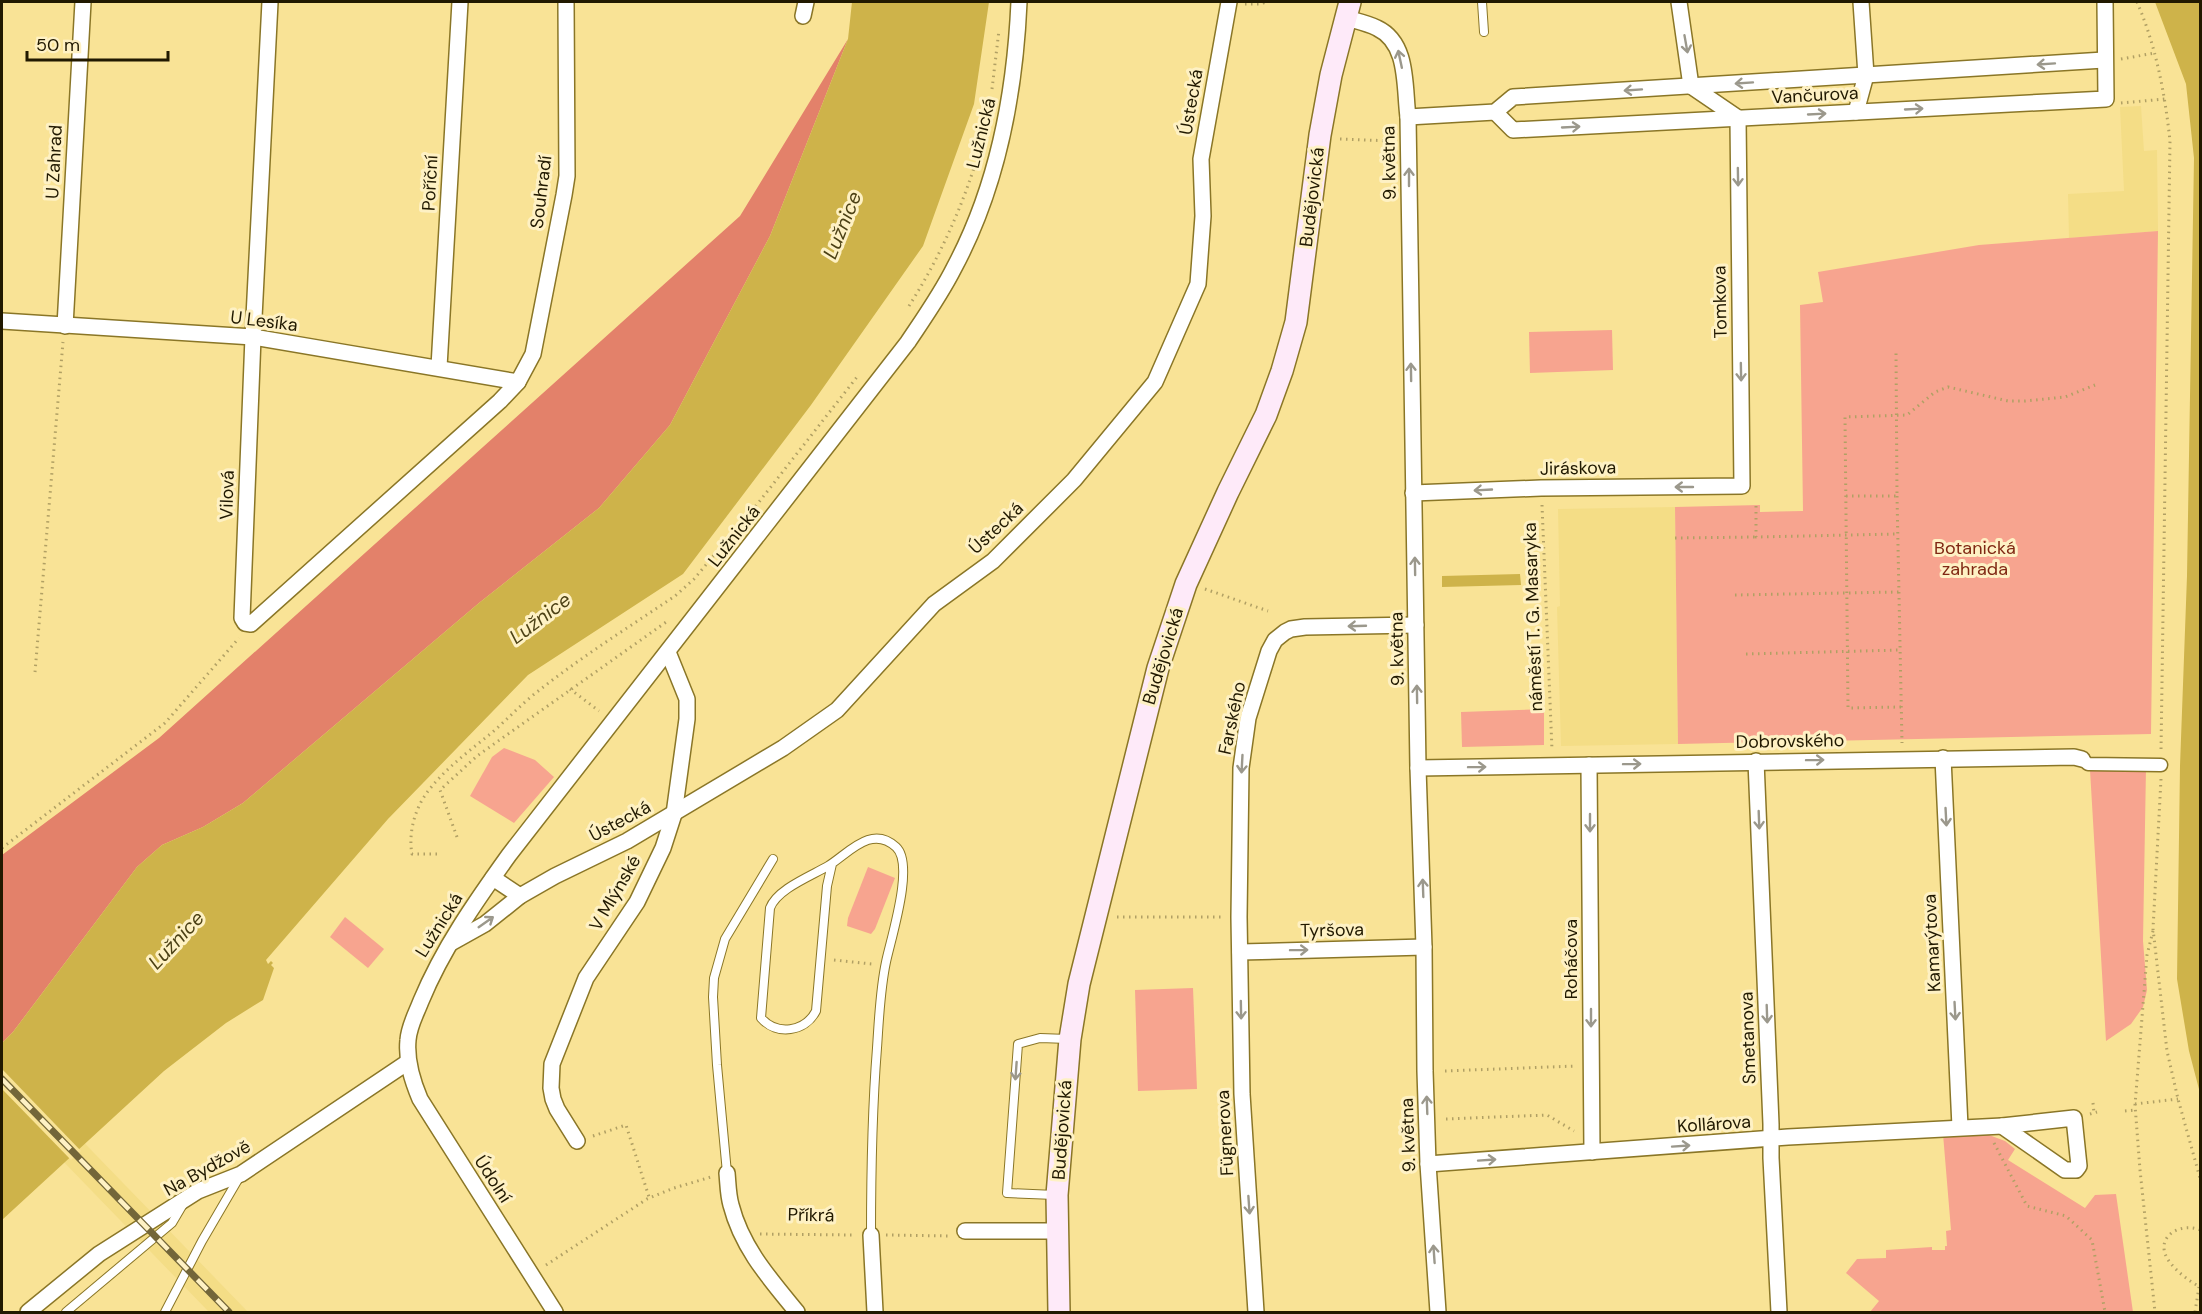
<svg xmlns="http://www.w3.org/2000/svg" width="2202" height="1314" viewBox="0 0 2202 1314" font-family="'DM Sans',sans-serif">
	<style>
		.built { fill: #f4dd86 }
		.green { fill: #f7a48f }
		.forest { fill: #e3816a }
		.water { fill: #ceb34a }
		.pier { fill: #f9e396 }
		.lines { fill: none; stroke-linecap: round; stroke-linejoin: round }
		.service-casing { stroke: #8a7627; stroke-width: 10 }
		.pedestrian-casing { stroke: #8a7627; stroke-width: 15 }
		.minor-casing { stroke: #8a7627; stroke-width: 18 }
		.secondary-casing { stroke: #8a7627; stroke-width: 24 }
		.path { stroke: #b1a064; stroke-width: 3; stroke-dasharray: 1.5 4.5; stroke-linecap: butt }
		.service { stroke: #fff; stroke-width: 8 }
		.pedestrian { stroke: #fff; stroke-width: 12 }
		.minor { stroke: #fff; stroke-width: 15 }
		.secondary { stroke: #feeaf9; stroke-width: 21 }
		.rail-casing { stroke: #736639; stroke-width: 7 }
		.rail { stroke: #fef1c4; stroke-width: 4.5; stroke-dasharray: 14; stroke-linecap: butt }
		.oneway { stroke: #9b988c }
		.labels { text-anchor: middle; stroke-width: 6; stroke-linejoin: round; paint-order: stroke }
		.street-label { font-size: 18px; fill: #211900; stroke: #fef1c4 }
		.park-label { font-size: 18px; fill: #7f2712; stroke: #fef1c4 }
		.water-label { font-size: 20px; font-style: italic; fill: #4c4115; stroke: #fef1c4 }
	</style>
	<rect width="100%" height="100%" fill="#f9e396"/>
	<g class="built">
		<polygon points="2141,106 2144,151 2157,150 2158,231 2069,238 2068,194 2124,191 2120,107"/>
		<polygon points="1675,507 1678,744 1561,746 1557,607 1560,606 1558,509"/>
		<polygon points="2,1058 248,1312 209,1312 2,1098"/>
	</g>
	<g class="green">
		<polygon points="2158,231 2151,734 1678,744 1675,507 1760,505 1760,512 1803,511 1800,305 1823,302 1818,272 1979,245"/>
		<polygon points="1612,330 1613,370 1530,373 1529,332"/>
		<polygon points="1544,709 1544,745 1462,747 1461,712"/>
		<polygon points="504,748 535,760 554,777 514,823 470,796 492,757"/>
		<polygon points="2146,768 2143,941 2147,990 2143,1007 2131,1024 2106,1041 2090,770"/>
		<polygon points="868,867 895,878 875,929 871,934 847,926 848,918"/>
		<polygon points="345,917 384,949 368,968 330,937"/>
		<polygon points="1193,988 1197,1089 1138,1091 1135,990"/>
		<polygon points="1981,1132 2005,1141 2015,1149 2008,1160 2085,1208 2095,1195 2116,1194 2133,1312 1870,1312 1879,1301 1846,1273 1857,1259 1886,1258 1886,1250 1932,1247 1932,1250 1945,1250 1945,1246 1947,1246 1946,1231 1951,1230 1943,1134"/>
	</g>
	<polygon class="forest" points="848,39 770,236 670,425 599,508 479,603 243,803 203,827 162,845 137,867 13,1032 2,1043 2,855 159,738 740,216"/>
	<g class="water">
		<polygon points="852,2 989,2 974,104 923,246 811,405 683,574 528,675 388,819 266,960 268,964 271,961 273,963 271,965 274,968 263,1000 226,1023 164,1071 2,1220 2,1043 13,1032 137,867 162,845 203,827 243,803 479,603 599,508 670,425 770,236 848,39"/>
		<polygon points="2155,2 2200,2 2200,1093 2189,1051 2177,979 2180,766 2187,576 2194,158 2186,84"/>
		<polygon points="1520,574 1521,585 1442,587 1442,576"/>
	</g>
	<polygon class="pier" points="2,1069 81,1151 71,1160 2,1089"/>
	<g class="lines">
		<defs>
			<g id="service">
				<polyline points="1482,2 1484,32"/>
				<path d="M832,864L827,886L816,1011C805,1032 777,1036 761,1018L770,908C777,889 811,876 828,866C848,854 871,824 896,847C915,864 891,938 886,962C880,990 879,1019 877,1048C872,1111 871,1173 871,1235"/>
				<polyline points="727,1173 717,1065 713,997 714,978 725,939 773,859"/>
				<polyline points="1055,1195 1007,1193 1018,1044 1040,1038 1068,1039"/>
				<polyline points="66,1312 172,1223 182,1206"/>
				<polyline points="165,1312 202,1241 240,1176"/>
			</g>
			<polyline id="pedestrian" points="2082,759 2088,764 2161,765"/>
			<g id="minor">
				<polyline points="270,2 253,337 242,618 245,623 251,624 500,401 518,382 533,354 564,195 567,176 566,2"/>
				<polyline points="1679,2 1691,86"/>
				<polyline points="803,16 806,2"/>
				<path d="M1346,18C1356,21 1367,23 1377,28C1409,43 1404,87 1408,117L1418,768L1424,947L1425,1071L1428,1164L1438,1312"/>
				<polyline points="1691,86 1738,118"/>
				<polyline points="1495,112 1513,130 2106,99 2105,2"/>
				<polyline points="1856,112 1866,75 1861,2"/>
				<polyline points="1408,117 1495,112 1513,97 2104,60"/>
				<polyline points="2,321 253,337 518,382"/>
				<polyline points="65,326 83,2"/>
				<polyline points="439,367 460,2"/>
				<polyline points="1413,493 1541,488 1742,486 1738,118"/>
				<polyline points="1943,758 1960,1127"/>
				<polyline points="1756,761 1771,1124 1771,1158 1779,1312"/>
				<polyline points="1589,765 1592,1152"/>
				<polyline points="1418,768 2074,757 2082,759"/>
				<polyline points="493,878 520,896"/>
				<polyline points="451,943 485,924 520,896 555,876 627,841 783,748 837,710 934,604 993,561 1074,480 1155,382 1198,284 1203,216 1201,159 1229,2"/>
				<polyline points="1240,952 1424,947"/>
				<polygon points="2074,1118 2079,1166 2076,1170 2065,1170 2002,1126"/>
				<polyline points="577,1141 557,1109 553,1099 551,1088 552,1064 586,978 637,902 663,848 674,814 687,719 687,699 668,652"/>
				<polyline points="1428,1164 1788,1137 2002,1126"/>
				<path d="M727,1173C728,1183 728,1195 731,1205C742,1248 770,1279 797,1312"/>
				<polyline points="965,1231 1057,1231"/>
				<polyline points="871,1235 875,1312"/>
				<polyline points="28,1312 99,1254 198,1191 241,1174 408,1062"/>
				<path d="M555,1312L420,1099C412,1080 406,1061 408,1040C409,1026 416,1014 421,1001C443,948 476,901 509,855L908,342C924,318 941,294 954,268C998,186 1015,94 1019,2"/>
				<polyline points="1256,1312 1242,1094 1239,917 1241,768 1248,718 1269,651 1275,640 1285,632 1291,629 1305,627 1416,625"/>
			</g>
			<polyline id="secondary" points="1059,1312 1057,1195 1070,1039 1079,984 1158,668 1186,584 1228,492 1266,415 1282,371 1296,322 1320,135 1331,75 1350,2"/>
		</defs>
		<use href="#service" class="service-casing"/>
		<use href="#pedestrian" class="pedestrian-casing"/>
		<use href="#minor" class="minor-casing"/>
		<use href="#secondary" class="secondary-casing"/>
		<g class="path">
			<path d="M2137,2C2156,46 2165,94 2170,141L2161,751"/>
			<polyline points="1245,4 1262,4 1265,2"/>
			<polyline points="2121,59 2155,53"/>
			<polyline points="992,89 999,30"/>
			<polyline points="2121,103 2165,99"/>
			<polyline points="1340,139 1393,141"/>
			<path d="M909,306C940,257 964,204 980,148"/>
			<polyline points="1846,496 1897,496 1896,351"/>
			<polyline points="1897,496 1902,743"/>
			<polyline points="1542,505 1552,750"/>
			<polyline points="1756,506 1756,537 1898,534"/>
			<polyline points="1675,538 1756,537"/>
			<polyline points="1205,589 1268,611"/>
			<polyline points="1735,595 1899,592"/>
			<polyline points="1746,654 1900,650"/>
			<polyline points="35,672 63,342"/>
			<polyline points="570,689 599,711"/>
			<polyline points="1901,707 1848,708 1845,417 1907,415 1935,392 1948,387 2008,401 2025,401 2065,397 2095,385"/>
			<polyline points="2161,779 2153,929 2167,1051 2178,1099 2200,1178"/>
			<polyline points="457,837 440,790 477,756 669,620"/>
			<polyline points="2,848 165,723 239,638"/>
			<path d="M437,854H412C408,833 415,807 429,790C446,768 468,752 489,735C506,721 520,705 537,692C581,657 629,627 675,596L694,579L759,502L857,377"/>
			<polyline points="1117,917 1223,917"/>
			<polyline points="2153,931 2147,955 2135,1105 2140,1170 2155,1312"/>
			<polyline points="834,960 872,964"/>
			<polyline points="1445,1071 1576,1066"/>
			<polyline points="2093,1103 2094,1113"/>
			<polyline points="2135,1104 2178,1099"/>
			<polyline points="2125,1111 2135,1110"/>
			<polyline points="2090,1114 2097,1112"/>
			<polyline points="1446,1119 1547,1115 1574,1131"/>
			<polyline points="593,1136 626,1125 649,1197"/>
			<polyline points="1994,1143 2027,1206 2066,1216 2092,1240 2105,1312"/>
			<path d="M2200,1230C2181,1222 2155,1236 2167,1258C2174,1270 2189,1281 2200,1287"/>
			<polyline points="760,1234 855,1235"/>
			<polyline points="886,1235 951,1236"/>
			<polyline points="546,1265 647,1199 674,1188 711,1177"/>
			<polyline points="2195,1312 2199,1287"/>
		</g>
		<use href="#service" class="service"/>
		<use href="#pedestrian" class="pedestrian"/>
		<use href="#minor" class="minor"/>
		<use href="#secondary" class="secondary"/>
		<defs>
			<polyline id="rail" points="2,1079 229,1312"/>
		</defs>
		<use href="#rail" class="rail-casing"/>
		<use href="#rail" class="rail"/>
	</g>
	<defs><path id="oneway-shaft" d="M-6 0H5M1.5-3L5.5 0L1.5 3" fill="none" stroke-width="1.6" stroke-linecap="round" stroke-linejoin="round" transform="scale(1.5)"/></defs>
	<g class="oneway">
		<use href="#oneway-shaft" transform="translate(1686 44) rotate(80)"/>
		<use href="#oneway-shaft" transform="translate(1400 59) rotate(-102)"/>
		<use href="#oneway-shaft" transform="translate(2046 64) rotate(176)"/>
		<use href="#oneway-shaft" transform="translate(1744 83) rotate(176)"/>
		<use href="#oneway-shaft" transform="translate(1633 90) rotate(176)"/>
		<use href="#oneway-shaft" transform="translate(1914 109) rotate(-3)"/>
		<use href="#oneway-shaft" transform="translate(1817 114) rotate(-3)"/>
		<use href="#oneway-shaft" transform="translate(1571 127) rotate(-3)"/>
		<use href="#oneway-shaft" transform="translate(1409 177) rotate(-90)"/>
		<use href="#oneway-shaft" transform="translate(1738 177) rotate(89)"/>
		<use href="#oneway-shaft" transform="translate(1411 372) rotate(-91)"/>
		<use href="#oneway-shaft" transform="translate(1741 372) rotate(89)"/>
		<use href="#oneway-shaft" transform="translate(1684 487) rotate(180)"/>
		<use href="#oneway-shaft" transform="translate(1483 490) rotate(177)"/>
		<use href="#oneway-shaft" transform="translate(1415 566) rotate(-91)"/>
		<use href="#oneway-shaft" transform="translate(1357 626) rotate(178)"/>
		<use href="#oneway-shaft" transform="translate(1417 694) rotate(-91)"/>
		<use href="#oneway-shaft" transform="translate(1815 760) rotate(-1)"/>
		<use href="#oneway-shaft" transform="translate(1242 764) rotate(93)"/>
		<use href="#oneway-shaft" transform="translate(1632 764) rotate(-1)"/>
		<use href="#oneway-shaft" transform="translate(1477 767) rotate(-1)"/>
		<use href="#oneway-shaft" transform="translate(1946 817) rotate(87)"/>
		<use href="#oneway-shaft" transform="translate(1759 820) rotate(88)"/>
		<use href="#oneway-shaft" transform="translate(1590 823) rotate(90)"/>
		<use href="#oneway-shaft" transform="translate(1423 888) rotate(-92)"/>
		<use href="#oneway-shaft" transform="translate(486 922) rotate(-35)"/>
		<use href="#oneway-shaft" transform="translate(1299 950) rotate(-1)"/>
		<use href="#oneway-shaft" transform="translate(1241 1010) rotate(89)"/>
		<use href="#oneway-shaft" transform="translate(1955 1011) rotate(87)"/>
		<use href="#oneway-shaft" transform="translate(1767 1014) rotate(88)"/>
		<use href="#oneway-shaft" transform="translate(1591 1018) rotate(90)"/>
		<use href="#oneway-shaft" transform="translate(1016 1071) rotate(94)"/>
		<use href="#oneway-shaft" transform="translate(1427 1105) rotate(-92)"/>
		<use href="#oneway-shaft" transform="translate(1681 1146) rotate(-4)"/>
		<use href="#oneway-shaft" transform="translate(1487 1160) rotate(-4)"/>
		<use href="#oneway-shaft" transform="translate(1249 1205) rotate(86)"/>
		<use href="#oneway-shaft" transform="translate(1434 1254) rotate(-94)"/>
	</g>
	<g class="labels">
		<g class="street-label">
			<text transform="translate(1815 95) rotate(-3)" y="6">Vančurova</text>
			<text transform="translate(1191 102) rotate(-80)" y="6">Ústecká</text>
			<text transform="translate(981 133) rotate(-76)" y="6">Lužnická</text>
			<text transform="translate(54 162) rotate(-87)" y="6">U Zahrad</text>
			<text transform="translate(1389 163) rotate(-91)" y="6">9. května</text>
			<text transform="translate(430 183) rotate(-87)" y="6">Poříční</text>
			<text transform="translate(541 192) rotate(-83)" y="6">Souhradí</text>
			<text transform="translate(1312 197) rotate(-83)" y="6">Budějovická</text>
			<text transform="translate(1720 302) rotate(-91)" y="6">Tomkova</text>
			<text transform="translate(264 321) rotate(7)" y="6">U Lesíka</text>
			<text transform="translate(1578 468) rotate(-1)" y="6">Jiráskova</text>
			<text transform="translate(227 495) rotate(-88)" y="6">Vilová</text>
			<text transform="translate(996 528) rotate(-43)" y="6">Ústecká</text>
			<text transform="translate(734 536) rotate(-52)" y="6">Lužnická</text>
			<text transform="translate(1533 617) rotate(-92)" y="6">náměstí T. G. Masaryka</text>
			<text transform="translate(1397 649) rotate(-91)" y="6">9. května</text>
			<text transform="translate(1163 656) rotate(-73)" y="6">Budějovická</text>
			<text transform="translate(1232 718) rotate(-78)" y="6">Farského</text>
			<text transform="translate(1790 741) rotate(-1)" y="6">Dobrovského</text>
			<text transform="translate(620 821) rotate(-28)" y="6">Ústecká</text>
			<text transform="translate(615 893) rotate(-60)" y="6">V Mlýnské</text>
			<text transform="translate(439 925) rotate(-58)" y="6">Lužnická</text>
			<text transform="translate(1332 930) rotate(-1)" y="6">Tyršova</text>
			<text transform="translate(1932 943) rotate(-93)" y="6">Kamarýtova</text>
			<text transform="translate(1571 959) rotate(-90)" y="6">Roháčova</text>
			<text transform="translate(1748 1038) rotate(-92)" y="6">Smetanova</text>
			<text transform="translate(1714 1124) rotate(-4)" y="6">Kollárova</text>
			<text transform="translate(1062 1130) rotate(-86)" y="6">Budějovická</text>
			<text transform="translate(1225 1133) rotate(-93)" y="6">Fügnerova</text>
			<text transform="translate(1408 1135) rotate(-92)" y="6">9. května</text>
			<text transform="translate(207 1168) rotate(-29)" y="6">Na Bydžově</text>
			<text transform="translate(493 1179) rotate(57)" y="6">Údolní</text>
			<text transform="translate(811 1215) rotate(1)" y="6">Příkrá</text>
		</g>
		<g class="park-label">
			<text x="1975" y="554">Botanická<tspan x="1975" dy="21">zahrada</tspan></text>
		</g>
		<g class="water-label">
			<text transform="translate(842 225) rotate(-68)" y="7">Lužnice</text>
			<text transform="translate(540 618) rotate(-37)" y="7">Lužnice</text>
			<text transform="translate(176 940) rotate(-47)" y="7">Lužnice</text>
		</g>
	</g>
	<rect width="2202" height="1314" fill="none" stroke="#211900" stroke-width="6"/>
	<path d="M27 51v9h141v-9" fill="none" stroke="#211900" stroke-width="3"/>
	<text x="36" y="51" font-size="18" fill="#211900" stroke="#fef1c4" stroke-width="4.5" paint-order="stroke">50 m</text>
</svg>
